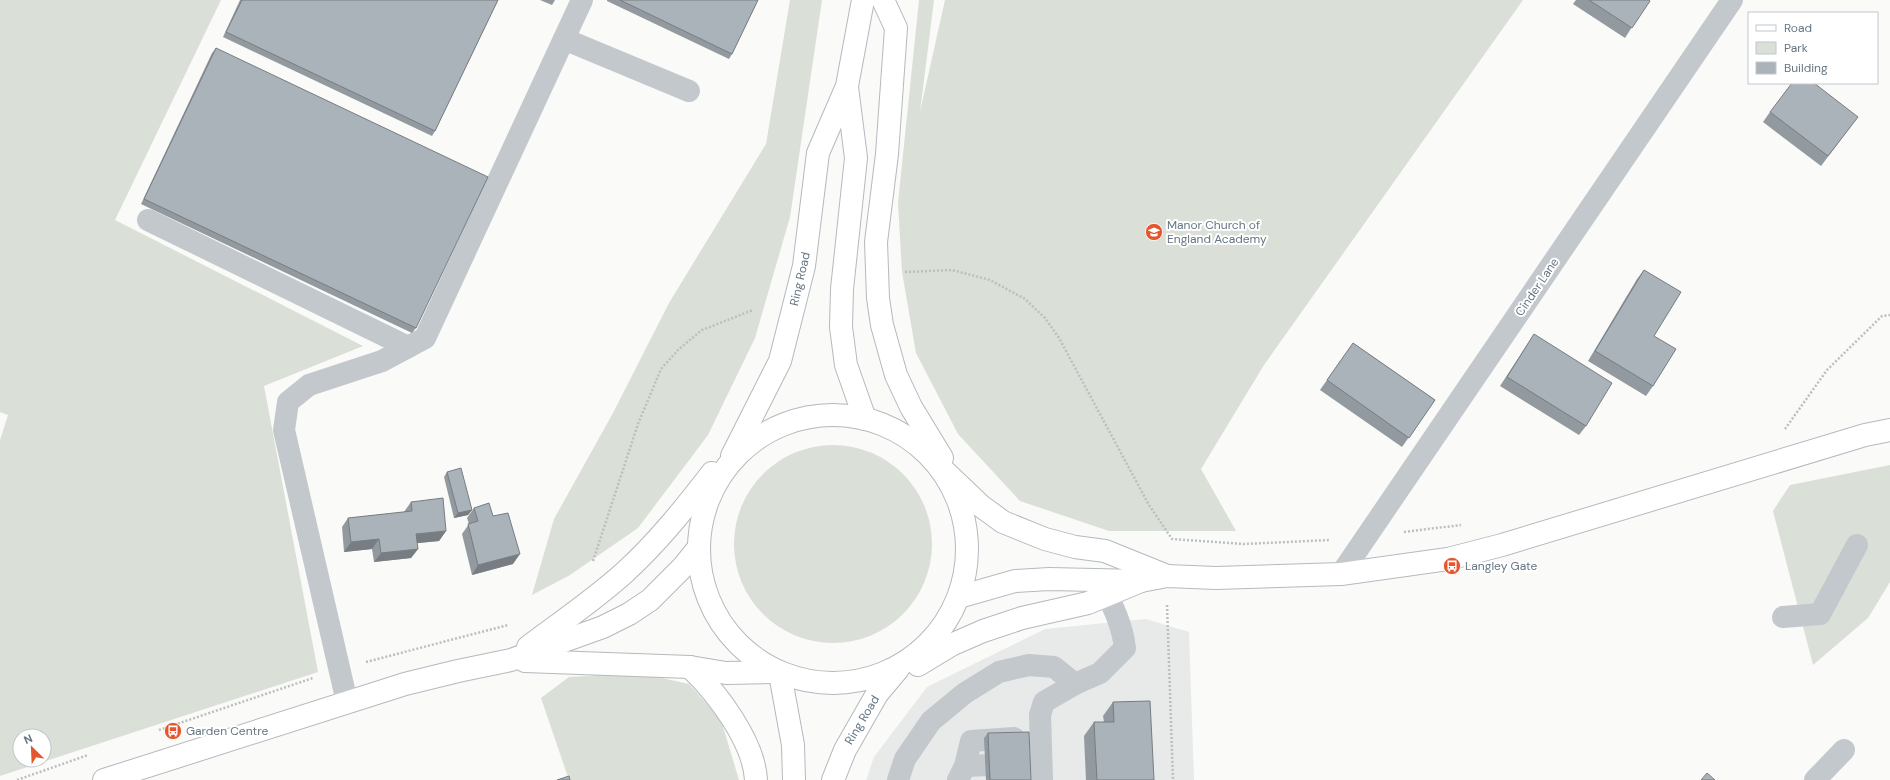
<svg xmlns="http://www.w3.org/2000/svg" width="1890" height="780" viewBox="0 0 1890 780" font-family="'DM Sans',sans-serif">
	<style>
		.built { fill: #e8e9e9 }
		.green { fill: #dadfd7; fill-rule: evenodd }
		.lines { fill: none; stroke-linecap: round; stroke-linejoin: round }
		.major-casing { stroke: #b5babe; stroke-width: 24 }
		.highway-casing { stroke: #b4b9bd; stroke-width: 24 }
		.path { stroke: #bbbfc2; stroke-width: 2.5; stroke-dasharray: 2 2; stroke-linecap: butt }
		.minor { stroke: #c3c8cc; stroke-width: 22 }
		.major { stroke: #fff; stroke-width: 22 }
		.highway { stroke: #fff; stroke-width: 22 }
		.wall { fill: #929a9f }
		.shaded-wall { fill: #777d82 }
		.building { fill: #aab3b9; stroke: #777d82 }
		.labels { text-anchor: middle; stroke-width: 4; stroke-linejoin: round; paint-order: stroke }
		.poi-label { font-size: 12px; fill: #657683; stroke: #fff; text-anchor: start }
		.street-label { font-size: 12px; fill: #657683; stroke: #fff }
	</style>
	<rect width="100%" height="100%" fill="#fafaf8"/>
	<polygon class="built" points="1146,619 1189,632 1194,780 866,780 874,757 927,687 1045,629"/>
	<g class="green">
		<path d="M0,0H221L115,220L363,346L264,386L318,672L0,776V440L8,415L0,412ZM20,736H44V760H20Z"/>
		<polygon points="790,0 822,0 790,217 755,338 708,435 638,528 570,575 532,595 554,519 613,413 669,303 766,144"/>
		<polygon points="919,0 934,0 920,112 945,0 1523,0 1264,365 1201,469 1236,531 1109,531 1020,501 958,434 916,353 902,272 898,203"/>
		<circle cx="833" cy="544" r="99"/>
		<polygon points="1890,465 1890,582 1868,618 1813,665 1773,511 1790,485"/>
		<polygon points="639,673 689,684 721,720 739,780 569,780 541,698 569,677"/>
	</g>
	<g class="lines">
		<defs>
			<g id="major">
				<polyline points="940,467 981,506 1003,522 1045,539 1075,547 1105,551 1167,576"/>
				<polyline points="959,597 1015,581 1049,579 1141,581 1167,576 1216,578 1341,574 1448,559 1502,545 1865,435 1890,430"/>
			</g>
			<g id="highway">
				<polyline points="883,0 896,28 887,154 876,242 878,298 882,325 896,375 911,407 942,458"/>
				<polyline points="847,87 856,158 842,289 841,327 846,365 865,419"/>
				<circle cx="833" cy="549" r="134"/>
				<polyline points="732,456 780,361 804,266 818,153 847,86 863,0"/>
				<path d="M528,647C560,623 594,600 624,573C657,543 685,508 712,473"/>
				<polyline points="525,661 690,667 726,673 775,672"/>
				<polyline points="918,665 951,645 983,631 1022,618 1088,603 1141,581"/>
				<path d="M690,667C717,693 754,741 756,780"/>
				<polyline points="780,674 793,745 794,780"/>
				<polyline points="104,780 405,684 458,671 511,660 603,627 629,614 650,600 683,567 699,547"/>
				<polyline points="833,780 845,750 877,694 898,669"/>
			</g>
		</defs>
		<use href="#major" class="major-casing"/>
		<use href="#highway" class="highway-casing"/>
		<g class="path">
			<polyline points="905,272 952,270 990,280 1025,299 1045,318 1059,338 1149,505 1172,539 1244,544 1330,540"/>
			<polyline points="1785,429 1827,370 1882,316 1890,315"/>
			<polyline points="1404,532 1461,525"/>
			<polyline points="593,561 638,424 661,369 679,349 702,330 753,310"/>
			<polyline points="1167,605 1173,780"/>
			<polyline points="366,662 508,625"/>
			<polyline points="159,730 313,678"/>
			<polyline points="17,780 88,755"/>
		</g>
		<g class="minor">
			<polyline points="564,39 689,91"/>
			<polyline points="148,220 408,347"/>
			<polyline points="1341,574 1732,0"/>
			<polyline points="1783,617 1820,614 1857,545"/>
			<polyline points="347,702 284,430 288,402 309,385 382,361 425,338 582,0"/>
			<polyline points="965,766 971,741 1014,738"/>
			<polyline points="898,780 905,759 931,721 965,693 999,672 1029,665 1054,667 1075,684"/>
			<polyline points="958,780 965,766 1016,764"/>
			<path d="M1042,780L1040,715L1044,702L1075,684L1100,673L1125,648C1122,623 1112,602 1099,581"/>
			<polyline points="1815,780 1844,750"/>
		</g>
		<use href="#major" class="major"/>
		<use href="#highway" class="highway"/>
	</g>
	<g class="wall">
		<polygon points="240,0 498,0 435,131 432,136 223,37"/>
		<polygon points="540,0 555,0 552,5"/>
		<polygon points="607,0 758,0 732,54 729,59 607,1"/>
		<polygon points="1576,0 1649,0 1625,38 1573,4"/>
		<polygon points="216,48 416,328 412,333 141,204 212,53"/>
		<polygon points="1770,112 1851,126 1821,166 1763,122"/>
		<polygon points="1644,270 1654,336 1653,386 1646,396 1588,361 1637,279"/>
		<polygon points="1534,334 1586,426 1579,435 1500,386"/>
		<polygon points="1353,343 1435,400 1402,447 1320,390"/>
		<polygon points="447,472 472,510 468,515 454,518 444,477"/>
		<polygon points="411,502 446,531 439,541 417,543 418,549 411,558 374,562 372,549 344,552 342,527 348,518 404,512"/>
		<polygon points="474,508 493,516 513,564 472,575 462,534 469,524 467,518"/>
		<polygon points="1113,702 1154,780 1086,780 1084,736 1094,722 1104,722 1103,716"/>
		<polygon points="988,733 1031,780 986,780 984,738"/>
	</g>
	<g class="shaded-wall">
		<polygon points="472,510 468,515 454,518 458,513"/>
		<polygon points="446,531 439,541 409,544 416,534"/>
		<polygon points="379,539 372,549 344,552 351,542"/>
		<polygon points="418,549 411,558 374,562 381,553"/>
		<polygon points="520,554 513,564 472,575 478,565"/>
	</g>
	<g class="building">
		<polygon points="242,0 498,0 435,131 226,32"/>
		<polygon points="620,0 758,0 732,54"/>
		<polygon points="1589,0 1649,0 1650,1 1632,28"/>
		<polygon points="216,48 488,177 416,328 144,199"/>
		<polygon points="1792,83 1814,83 1858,117 1828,156 1770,112"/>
		<polygon points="1644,270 1681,292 1654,336 1676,349 1653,386 1595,351"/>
		<polygon points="1534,334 1612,383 1586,426 1507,377"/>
		<polygon points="1353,343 1435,400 1409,438 1327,380"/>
		<polygon points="461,468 472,510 458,513 447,472"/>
		<polygon points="443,498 446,531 416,534 418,549 381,553 379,539 351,542 348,518 412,511 411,502"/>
		<polygon points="489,503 493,516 508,513 520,554 478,565 468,524 478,521 474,508"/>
		<polygon points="1150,701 1154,780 1097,780 1094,722 1114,722 1113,702"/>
		<polygon points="1029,732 1031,780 990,780 988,733"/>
		<polygon points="1707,773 1715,780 1701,780"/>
		<polygon points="569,776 570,780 557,780"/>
	</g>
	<defs>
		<symbol id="school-disc" viewBox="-11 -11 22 22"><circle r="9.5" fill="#e4572e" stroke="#fff"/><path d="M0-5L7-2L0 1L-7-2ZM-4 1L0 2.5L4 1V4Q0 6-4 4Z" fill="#fff"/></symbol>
		<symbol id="bus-disc" viewBox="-11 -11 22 22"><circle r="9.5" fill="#e4572e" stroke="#fff"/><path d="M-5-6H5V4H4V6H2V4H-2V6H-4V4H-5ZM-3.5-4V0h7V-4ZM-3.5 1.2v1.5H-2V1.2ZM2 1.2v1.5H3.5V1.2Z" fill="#fff"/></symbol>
	</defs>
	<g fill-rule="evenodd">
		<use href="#school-disc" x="1144" y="222" width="20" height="20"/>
		<use href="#bus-disc" x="1442" y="556" width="20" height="20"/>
		<use href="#bus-disc" x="163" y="721" width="20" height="20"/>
	</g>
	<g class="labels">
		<g class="poi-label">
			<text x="1167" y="229">Manor Church of<tspan x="1167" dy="14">England Academy</tspan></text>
			<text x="1465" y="570">Langley Gate</text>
			<text x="186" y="735">Garden Centre</text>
		</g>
		<g class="street-label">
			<text transform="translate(800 279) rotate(-77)" y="4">Ring Road</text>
			<text transform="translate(1537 287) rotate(-56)" y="4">Cinder Lane</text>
			<text transform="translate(862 720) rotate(-59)" y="4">Ring Road</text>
		</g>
	</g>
	<rect x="1748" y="12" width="130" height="72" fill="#ffffff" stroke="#c1c8cd"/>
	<rect x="1756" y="25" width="20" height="6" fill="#ffffff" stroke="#c1c8cd"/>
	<text x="1784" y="32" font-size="12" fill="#657683">Road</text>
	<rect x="1756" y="42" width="20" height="12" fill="#dadfd7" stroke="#c1c8cd"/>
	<text x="1784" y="52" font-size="12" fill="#657683">Park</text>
	<rect x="1756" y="62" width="20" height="12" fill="#aab3b9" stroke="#c1c8cd"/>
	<text x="1784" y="72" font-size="12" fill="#657683">Building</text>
	<g transform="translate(32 748) rotate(336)"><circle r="19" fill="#ffffff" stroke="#c1c8cd"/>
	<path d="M0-3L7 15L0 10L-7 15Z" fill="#e4572e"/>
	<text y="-6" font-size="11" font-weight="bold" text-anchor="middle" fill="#657683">N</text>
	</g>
</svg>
